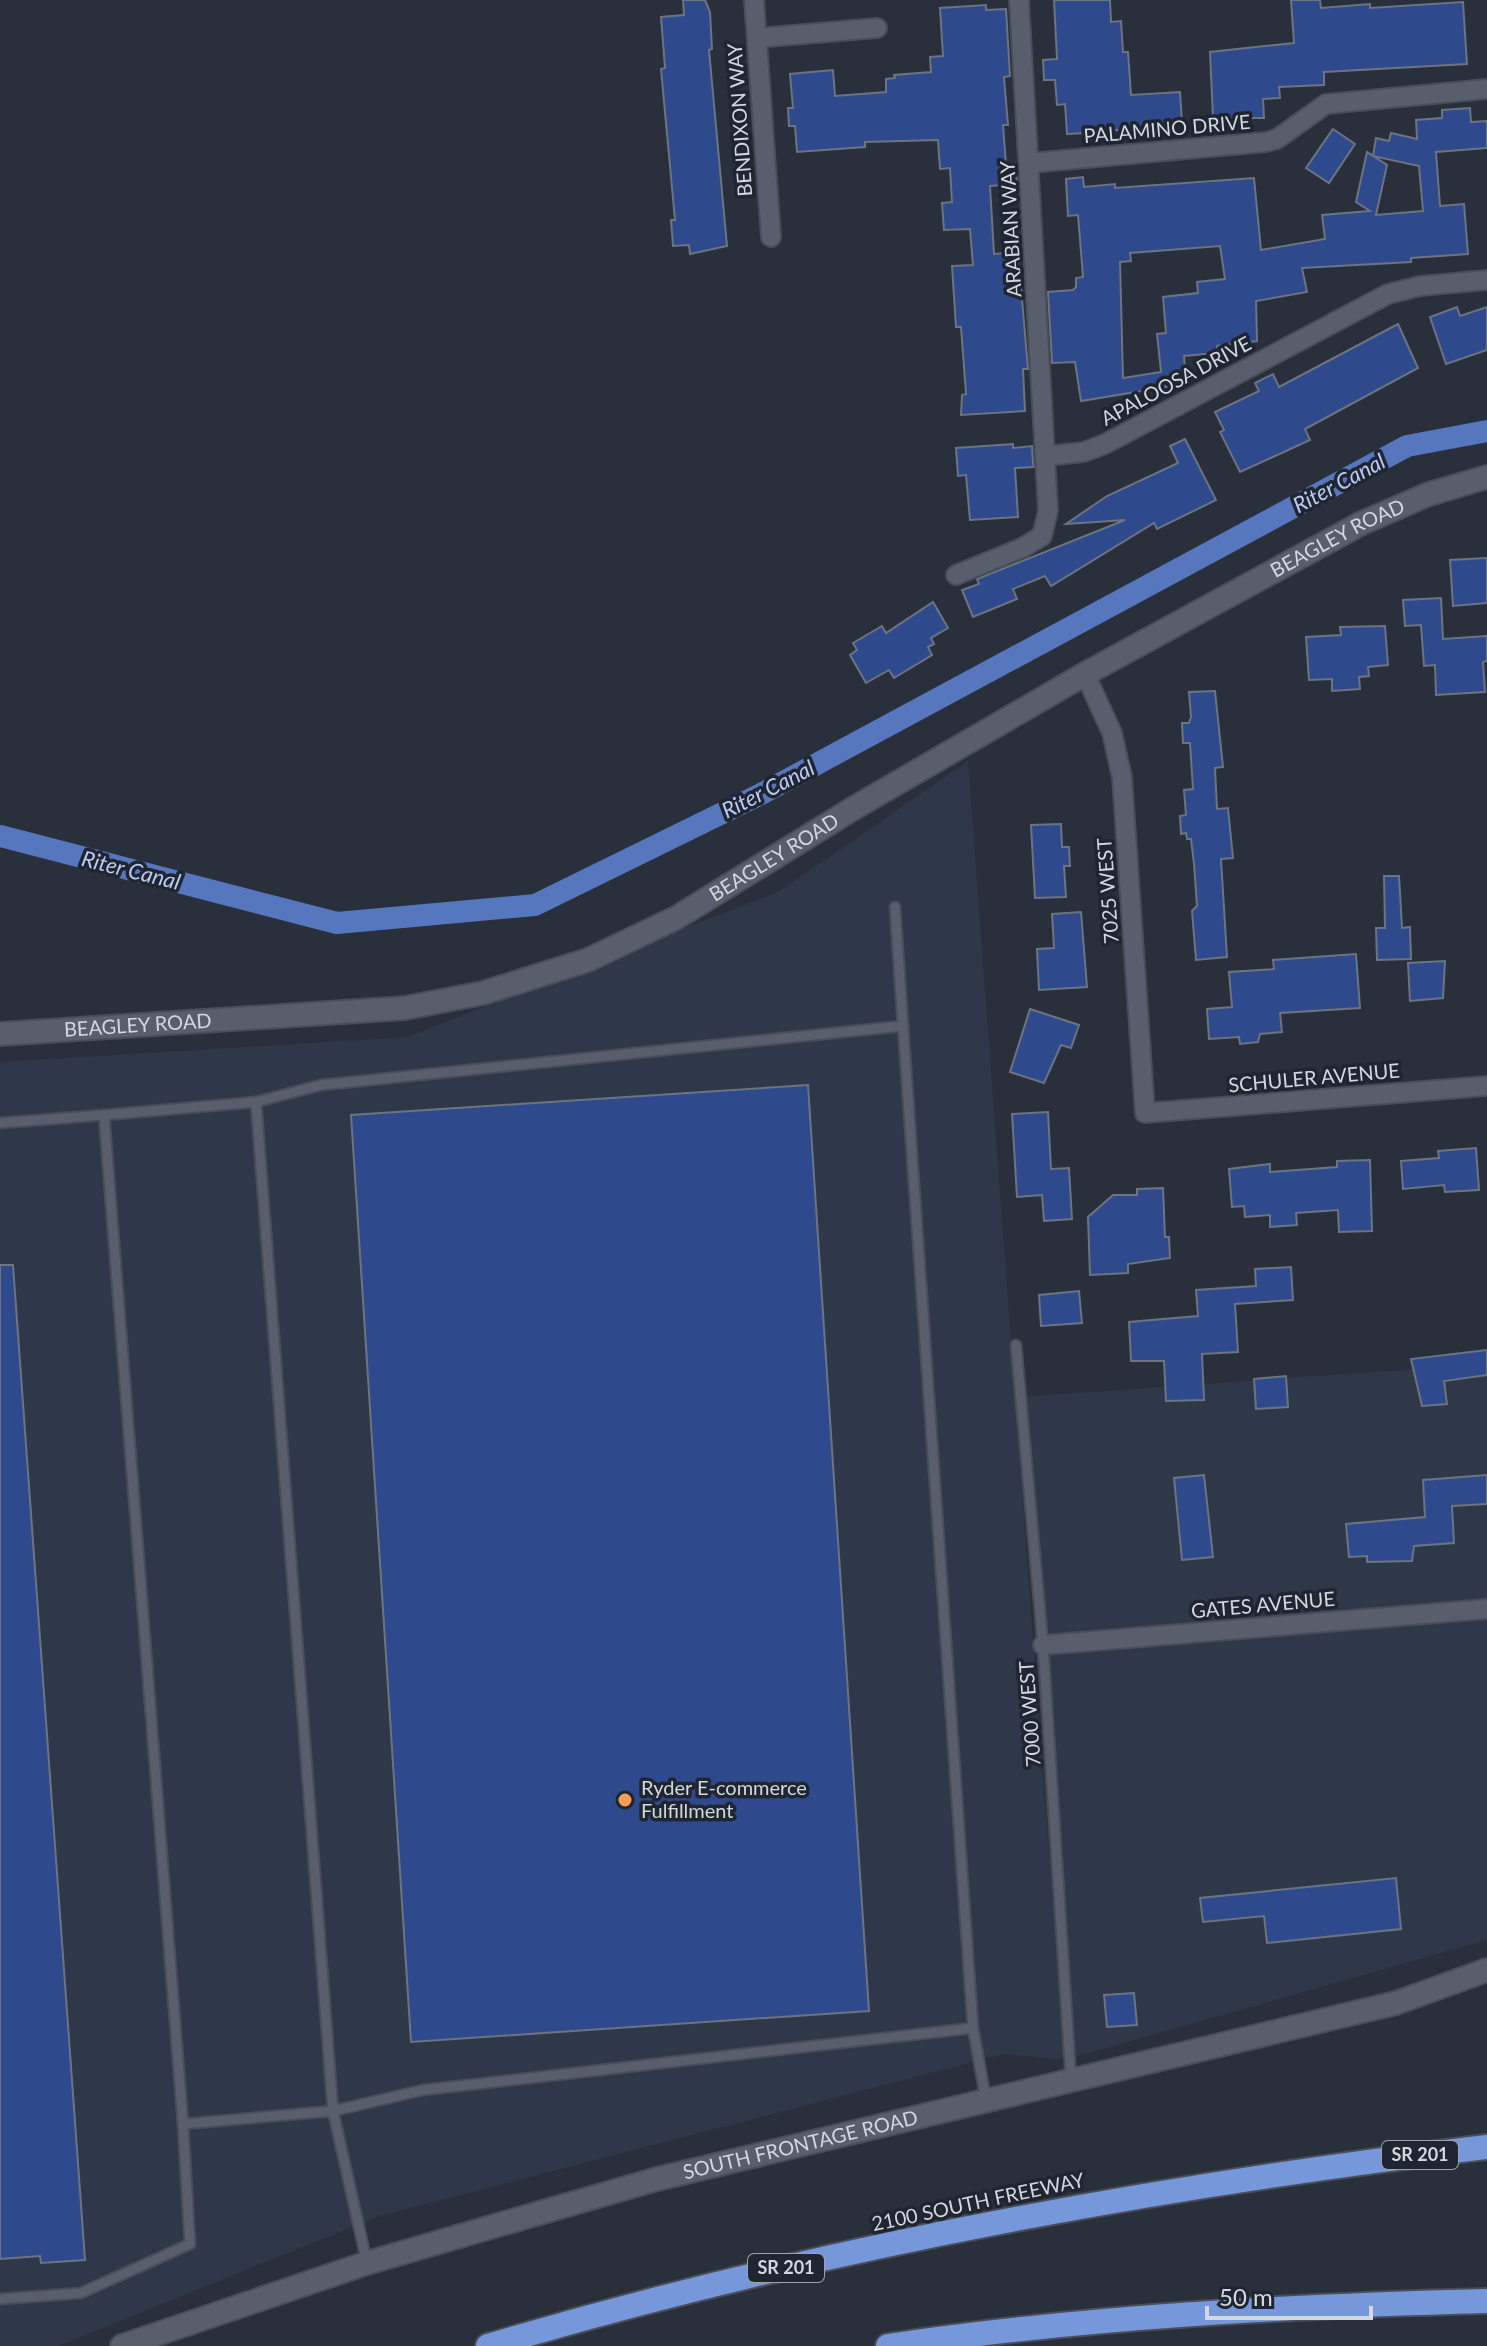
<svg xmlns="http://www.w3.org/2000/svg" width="1487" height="2346" viewBox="0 0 1487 2346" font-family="Lato,sans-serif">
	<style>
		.built { fill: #2f3849 }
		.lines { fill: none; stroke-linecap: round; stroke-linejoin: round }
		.canal { stroke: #5677bd; stroke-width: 22 }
		.building { fill: #2e4a8d; stroke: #6c7381; stroke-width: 2; fill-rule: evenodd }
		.service-casing { stroke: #484d57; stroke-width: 13 }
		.minor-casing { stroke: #484d57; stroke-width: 22 }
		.tertiary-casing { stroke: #484d57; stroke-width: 26 }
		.motorway-casing { stroke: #484d57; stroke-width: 28 }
		.service { stroke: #585e6c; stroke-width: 9 }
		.minor { stroke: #585e6c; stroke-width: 18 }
		.tertiary { stroke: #585e6c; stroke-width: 22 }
		.motorway { stroke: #7797db; stroke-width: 24 }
		.poi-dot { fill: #fd9c56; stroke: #1f2531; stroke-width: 3 }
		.labels { text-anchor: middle; stroke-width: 7; stroke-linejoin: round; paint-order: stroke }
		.shield { fill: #1f2531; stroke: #9da2aa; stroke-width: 2 }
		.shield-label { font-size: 18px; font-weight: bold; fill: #d3d7de }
		.street-label { font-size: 20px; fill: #d3d7de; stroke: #1f2531 }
		.poi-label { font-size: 20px; fill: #d3d7de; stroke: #1f2531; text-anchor: start }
		.water-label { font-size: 22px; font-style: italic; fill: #b8cbf2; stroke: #1f2531 }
	</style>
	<rect width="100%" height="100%" fill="#292f3b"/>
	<polygon class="built" points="968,761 1051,1883 1020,1397 1487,1364 1487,1940 1064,2060 1004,2054 380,2216 58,2346 0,2346 0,1062 407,1037 780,891"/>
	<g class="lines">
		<polyline class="canal" points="0,836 337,923 535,905 761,794 1407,446 1487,431"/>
	</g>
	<g class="building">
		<polygon points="683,0 705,0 710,12 712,49 709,50 727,246 690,254 689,245 673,246 671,220 675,220 661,69 665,68 661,17 684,15"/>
		<polygon points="1054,0 1110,0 1111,22 1121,21 1123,52 1128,52 1131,95 1180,92 1182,123 1168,124 1169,133 1148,134 1147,128 1106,131 1107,139 1087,140 1087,133 1067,134 1065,104 1057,105 1055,80 1044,80 1043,60 1057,59"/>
		<polygon points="1291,0 1320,0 1321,8 1370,4 1370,8 1463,2 1467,64 1324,72 1324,85 1279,87 1280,98 1263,99 1264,118 1213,118 1210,52 1294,43"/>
		<polygon points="986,5 986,10 1006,9 1010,76 1004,77 1008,125 1003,125 1006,164 1015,163 1017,184 990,186 994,254 1018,252 1028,369 1023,369 1025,411 961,415 962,395 966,394 961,327 956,327 952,266 973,265 970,229 944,230 942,203 952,202 950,168 940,169 938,140 865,142 865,147 797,152 795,126 789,126 788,108 793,108 790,74 833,70 835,96 886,92 886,79 895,78 894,75 931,72 930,57 943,56 940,8"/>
		<path d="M1470,108L1471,122L1487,121V148L1436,152L1440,206L1464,204L1468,254L1411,258V262L1302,268L1307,292L1256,301L1257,341L1217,346V353L1184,356L1186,382L1172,386L1081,401L1075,362L1052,363L1048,292L1073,290L1076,287V278L1083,277L1078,215L1068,216L1066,179L1083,177L1084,187L1115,184V188L1254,178L1261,250L1325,239L1322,215L1370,211L1356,202L1367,152L1387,165L1376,215L1423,211L1419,166L1373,156L1376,138L1389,141L1391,133L1417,139L1416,120L1442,118V110ZM1220,246L1225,279L1197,282L1198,293L1163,297L1166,333L1157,334L1161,372L1123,378L1120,262L1131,261L1130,253Z"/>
		<polygon points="1333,129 1355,144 1329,183 1306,168"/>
		<polygon points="1457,307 1460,316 1487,307 1487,350 1446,364 1430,317"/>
		<polygon points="1398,324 1418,368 1305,429 1310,440 1240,472 1220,432 1224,430 1215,412 1259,391 1255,383 1273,374 1279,387"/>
		<polygon points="1185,439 1216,500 1157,529 1154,523 1051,586 1045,576 1013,589 1017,599 973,617 962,590 979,584 977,579 1125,520 1066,524 1107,496 1178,463 1170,446"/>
		<polygon points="1013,444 1013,448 1032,446 1033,463 1034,467 1015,468 1018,517 970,520 966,475 958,476 956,448"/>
		<polygon points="1487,558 1487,603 1453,606 1450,560"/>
		<polygon points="1441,598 1443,639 1487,636 1487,661 1483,662 1485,692 1436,695 1435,665 1424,666 1421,625 1405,626 1403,600"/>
		<polygon points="933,602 948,628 931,638 934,644 928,647 932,655 894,678 889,670 866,683 850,655 857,650 853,643 882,626 886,633"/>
		<polygon points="1385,626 1388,665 1368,667 1369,676 1359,677 1360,689 1332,691 1332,679 1309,680 1306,637 1341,635 1340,627"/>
		<polygon points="1215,691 1223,767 1215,768 1217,809 1228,808 1233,858 1221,859 1227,957 1196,960 1192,911 1197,906 1194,864 1191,839 1187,839 1186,833 1181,834 1180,816 1186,815 1184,790 1193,789 1190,743 1183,743 1182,723 1189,723 1191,717 1189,692"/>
		<polygon points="1061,824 1062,847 1069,847 1070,866 1064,866 1066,897 1035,898 1031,825"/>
		<polygon points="1384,876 1399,876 1402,928 1410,927 1411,959 1377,960 1376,928 1385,928"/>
		<polygon points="1081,912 1087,987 1039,990 1037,949 1054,948 1052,914"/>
		<polygon points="1356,954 1360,1008 1280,1013 1282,1032 1260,1034 1258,1042 1240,1044 1239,1037 1209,1039 1207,1009 1232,1007 1229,972 1274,969 1273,960"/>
		<polygon points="1445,961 1443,998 1410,1001 1408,963"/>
		<polygon points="1030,1009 1079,1025 1071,1048 1061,1045 1044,1083 1010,1072"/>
		<polygon points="808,1085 869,2011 411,2042 351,1115"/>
		<polygon points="1048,1112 1051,1169 1069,1168 1072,1219 1044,1221 1042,1195 1017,1197 1012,1114"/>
		<polygon points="1476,1148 1479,1190 1445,1192 1444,1185 1403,1189 1401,1161 1439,1158 1438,1151"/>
		<polygon points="1370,1160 1372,1231 1339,1232 1338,1210 1296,1213 1297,1225 1270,1227 1270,1215 1245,1217 1244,1206 1232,1207 1229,1169 1270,1164 1270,1172 1337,1167 1337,1161"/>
		<polygon points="1163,1188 1165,1237 1169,1237 1170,1258 1128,1264 1128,1273 1090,1275 1088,1217 1113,1195 1137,1195 1137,1189"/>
		<polygon points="0,1265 13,1265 85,2260 41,2263 40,2256 0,2259"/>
		<polygon points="1291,1267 1293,1300 1235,1304 1238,1352 1202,1354 1204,1400 1166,1401 1164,1361 1131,1361 1129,1322 1198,1316 1196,1290 1256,1286 1255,1269"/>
		<polygon points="1079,1291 1082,1323 1041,1326 1039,1295"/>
		<polygon points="1487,1350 1487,1375 1444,1381 1447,1404 1422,1406 1411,1359"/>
		<polygon points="1286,1376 1288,1407 1256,1409 1254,1379"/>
		<polygon points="1204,1475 1213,1557 1182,1560 1174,1478"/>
		<polygon points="1487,1475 1487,1504 1452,1506 1454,1543 1414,1546 1412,1561 1367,1562 1367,1556 1349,1557 1346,1524 1425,1517 1423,1480"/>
		<polygon points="1396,1878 1401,1929 1267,1943 1264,1916 1203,1922 1200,1898"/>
		<polygon points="1134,1993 1137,2025 1107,2027 1104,1995"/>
	</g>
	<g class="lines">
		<defs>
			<g id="service">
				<polyline points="895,907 903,1026"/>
				<polyline points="256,1102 321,1085 903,1026 973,2028"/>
				<polyline points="0,1123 104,1115"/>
				<polyline points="1016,1345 1043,1645 1071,2080"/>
				<polyline points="367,2263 333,2111 256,1102 104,1115 183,2124 333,2111 423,2090 973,2028 986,2100"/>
				<polyline points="0,2299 81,2293 190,2244 183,2124"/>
			</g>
			<g id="minor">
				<polyline points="754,0 771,237"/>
				<polyline points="1019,0 1045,456"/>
				<polyline points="757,38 877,28"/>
				<polyline points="1030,163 1266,142 1277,139 1326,104 1487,89"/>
				<polyline points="956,575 1022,548 1042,536 1048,511 1045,456 1084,452 1105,444 1388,294 1420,286 1487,280"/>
				<polyline points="1085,674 1112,733 1122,777 1145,1113 1487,1086"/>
				<polyline points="1043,1645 1487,1609"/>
			</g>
			<g id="tertiary">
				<path id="s1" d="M0,1034L405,1008L483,993L588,960L676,918L854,808L1085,674L1362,523L1429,494L1487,477"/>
				<path id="s2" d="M122,2346L367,2263L657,2179L1396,2003L1487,1970"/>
			</g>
			<g id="motorway">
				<path d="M488,2346C814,2249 1149,2187 1487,2147"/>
				<path d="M888,2346C1085,2317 1288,2306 1487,2301"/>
			</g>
		</defs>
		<use href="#service" class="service-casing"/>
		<use href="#minor" class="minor-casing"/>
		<use href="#tertiary" class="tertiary-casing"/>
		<use href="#motorway" class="motorway-casing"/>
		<use href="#service" class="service"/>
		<use href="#minor" class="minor"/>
		<use href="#tertiary" class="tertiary"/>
		<use href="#motorway" class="motorway"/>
	</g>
	<circle class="poi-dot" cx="625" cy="1800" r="8"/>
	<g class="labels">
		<g class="shield">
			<rect x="1382" y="2141" width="76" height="28" rx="6"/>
			<rect x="748" y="2254" width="76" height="28" rx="6"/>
		</g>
		<g class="shield-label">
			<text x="1420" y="2161">SR 201</text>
			<text x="786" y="2274">SR 201</text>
		</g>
		<g class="street-label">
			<text transform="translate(740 120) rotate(-94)" y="7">BENDIXON WAY</text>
			<text transform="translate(1167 129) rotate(-5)" y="7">PALAMINO DRIVE</text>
			<text transform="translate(1011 229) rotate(-93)" y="7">ARABIAN WAY</text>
			<text transform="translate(1176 381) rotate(-28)" y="7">APALOOSA DRIVE</text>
			<text dy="7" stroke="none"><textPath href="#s1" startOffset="1456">BEAGLEY ROAD</textPath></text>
			<text dy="7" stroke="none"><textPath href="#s1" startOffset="808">BEAGLEY ROAD</textPath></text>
			<text transform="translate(1108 891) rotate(-94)" y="7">7025 WEST</text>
			<text dy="7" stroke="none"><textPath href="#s1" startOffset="138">BEAGLEY ROAD</textPath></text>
			<text transform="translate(1314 1078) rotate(-5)" y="7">SCHULER AVENUE</text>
			<text transform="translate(1263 1605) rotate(-5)" y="7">GATES AVENUE</text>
			<text transform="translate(1030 1714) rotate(-94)" y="7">7000 WEST</text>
			<text dy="7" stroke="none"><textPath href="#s2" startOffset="708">SOUTH FRONTAGE ROAD</textPath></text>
			<text transform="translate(978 2202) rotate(-12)" y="7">2100 SOUTH FREEWAY</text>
		</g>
		<g class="poi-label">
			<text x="641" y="1795">Ryder E-commerce<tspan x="641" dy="23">Fulfillment</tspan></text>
		</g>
		<g class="water-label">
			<text transform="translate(1339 483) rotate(-28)" y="8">Riter Canal</text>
			<text transform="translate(768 789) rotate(-27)" y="8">Riter Canal</text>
			<text transform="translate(131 870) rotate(14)" y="8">Riter Canal</text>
		</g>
	</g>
	<path d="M1207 2306v12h164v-12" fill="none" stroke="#d3d7de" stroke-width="4"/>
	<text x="1219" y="2306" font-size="24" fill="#d3d7de" stroke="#1f2531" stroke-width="6" paint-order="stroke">50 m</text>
</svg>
